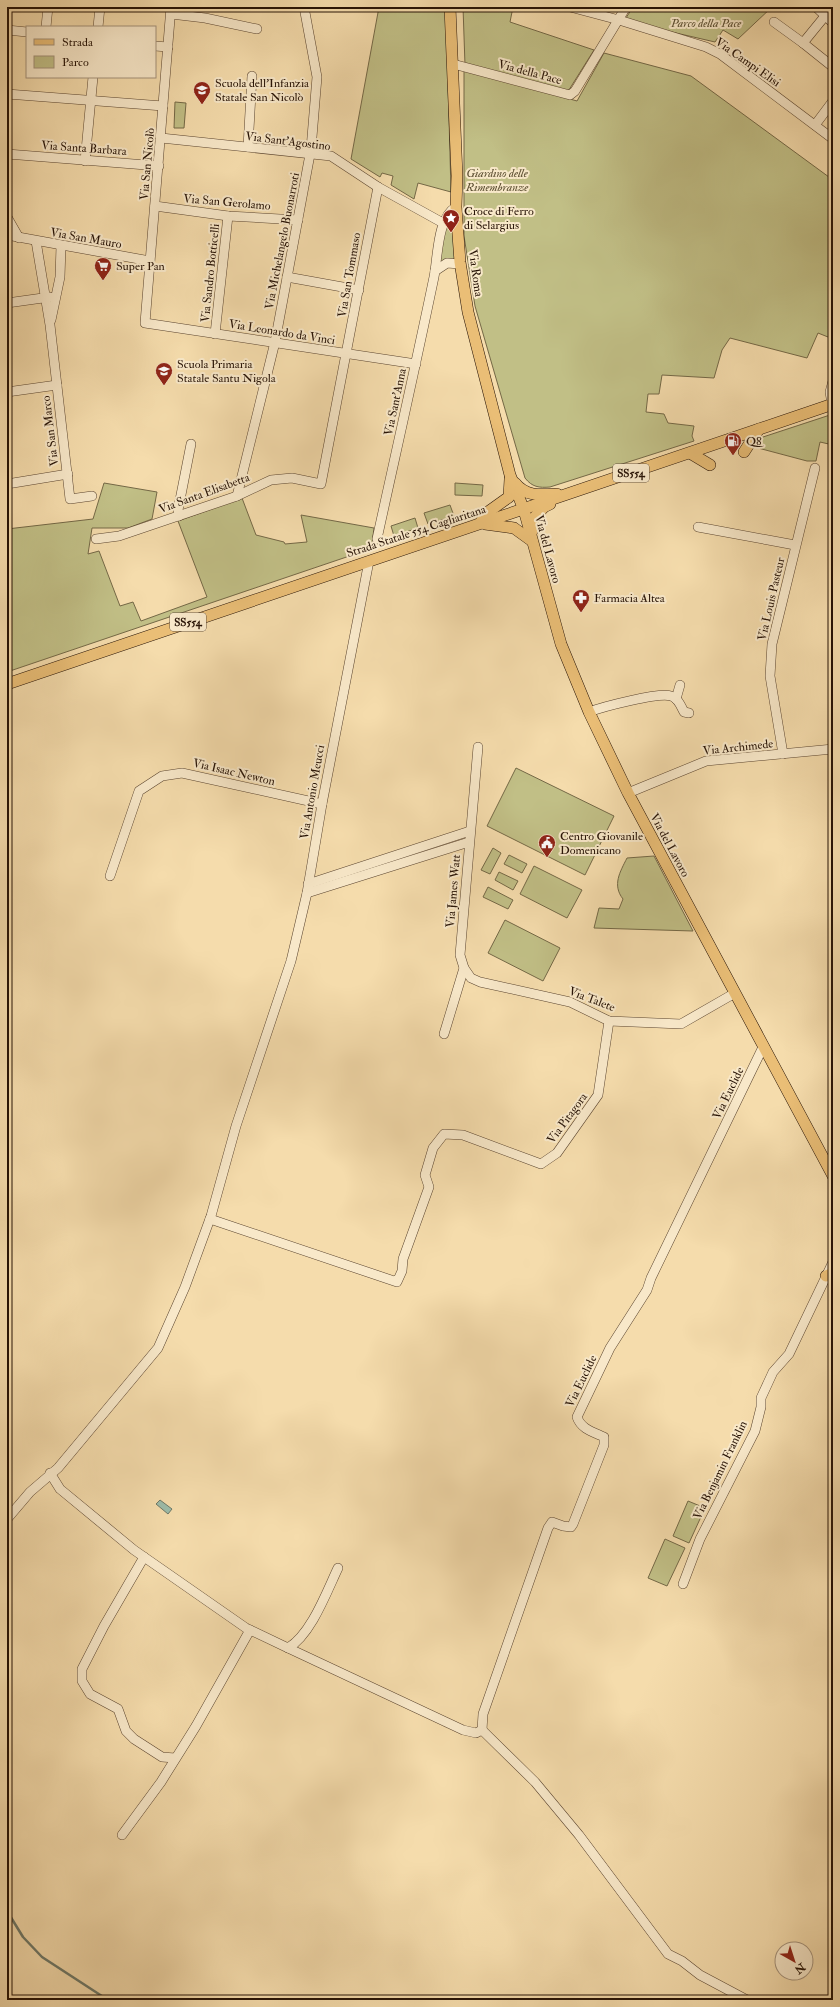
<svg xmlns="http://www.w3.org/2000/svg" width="840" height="2007" viewBox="0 0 840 2007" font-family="'IM FELL Double Pica',serif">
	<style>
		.green { fill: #c1bf86; stroke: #746846 }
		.water { fill: #9cbcaa; stroke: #6d7868 }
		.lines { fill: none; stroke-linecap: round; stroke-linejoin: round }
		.stream { stroke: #6d7868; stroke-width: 2.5 }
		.minor-casing { stroke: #5a442f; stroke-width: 10 }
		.major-casing { stroke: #261205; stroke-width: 12 }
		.minor { stroke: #f8e8c9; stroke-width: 9 }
		.major { stroke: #eabe76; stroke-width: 11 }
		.labels { text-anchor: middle; stroke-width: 4; stroke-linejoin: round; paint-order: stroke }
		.shield { fill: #f8e8c9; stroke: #655240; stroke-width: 1 }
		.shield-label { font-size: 11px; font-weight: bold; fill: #261205 }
		.park-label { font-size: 12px; font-style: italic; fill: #5c4f32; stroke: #f8e8c9 }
		.street-label { font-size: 12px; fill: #261205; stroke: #f8e8c9 }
		.poi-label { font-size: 12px; fill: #261205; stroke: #f8e8c9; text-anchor: start }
	</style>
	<rect width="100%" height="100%" fill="#f5dcac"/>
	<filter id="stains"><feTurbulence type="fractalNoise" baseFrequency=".005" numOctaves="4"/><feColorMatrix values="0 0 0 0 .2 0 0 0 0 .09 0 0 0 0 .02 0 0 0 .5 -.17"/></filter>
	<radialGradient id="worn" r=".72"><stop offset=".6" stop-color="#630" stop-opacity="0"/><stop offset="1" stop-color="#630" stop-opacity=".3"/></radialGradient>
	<g class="green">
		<polygon points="379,7 446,7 451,192 418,183 414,199 391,185 393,176 382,173 380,177 351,159"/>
		<polygon points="463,7 513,7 510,22 594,50 567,93 465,65"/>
		<polygon points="633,7 772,7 738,39 723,30 715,42 624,21"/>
		<path d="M604,53L691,76L833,180V339L818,333L807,358L730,338L722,350L714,378L662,375L659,394H648L646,412L664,414L668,423L694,426L692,436L694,441L550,487C539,488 532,487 525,478L475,306L464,236V69L577,101Z"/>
		<polygon points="175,102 186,103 184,128 174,128"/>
		<polygon points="453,215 457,262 437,262 448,216"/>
		<polygon points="833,414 833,445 820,442 816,461 807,461 758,448 760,438"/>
		<polygon points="104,483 157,492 152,519 128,528 92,528 88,554 99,551 120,606 133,602 141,621 207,597 178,521 242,498 256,535 284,542 285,544 307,542 301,515 374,528 372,544 380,542 379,546 7,672 7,529 93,519"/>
		<polygon points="455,483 483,485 482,496 455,495"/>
		<polygon points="450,505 454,516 428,524 424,513"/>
		<polygon points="415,518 418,528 394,536 391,526"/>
		<polygon points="516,768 614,816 585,875 487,826"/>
		<polygon points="493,848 501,853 490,874 481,870"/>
		<polygon points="509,855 527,864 522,873 504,864"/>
		<path d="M654,856L693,931L594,928L599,908L619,909L623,899C612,885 620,872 627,858Z"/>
		<polygon points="534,866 582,890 567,918 520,894"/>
		<polygon points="499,872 518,881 513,890 495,880"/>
		<polygon points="488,887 513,900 508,909 483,897"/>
		<polygon points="505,920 560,948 543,981 488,953"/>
		<polygon points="688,1501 705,1508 689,1543 673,1536"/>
		<polygon points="665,1539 685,1548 667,1586 648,1578"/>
	</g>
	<polygon class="water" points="160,1500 172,1509 168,1514 156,1504"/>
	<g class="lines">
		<polyline class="stream" points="7,1911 23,1937 42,1957 108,2000"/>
		<defs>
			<g id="minor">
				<polyline points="171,7 145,323 416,364"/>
				<polyline points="570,7 619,20 706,47 720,54 833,139"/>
				<polyline points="816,7 833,23"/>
				<polyline points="171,14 205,18 257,29"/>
				<polyline points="774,22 803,43 825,16"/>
				<polyline points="46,27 48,7"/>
				<polyline points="98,27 100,7"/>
				<polyline points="7,30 27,32"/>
				<polyline points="803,43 833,67"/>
				<polyline points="155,46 168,47"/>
				<polyline points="453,64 570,95 575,91 626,7"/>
				<polyline points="7,94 163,106"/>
				<polyline points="815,125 833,101"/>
				<polyline points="161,138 331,156 378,187 443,223"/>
				<polyline points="248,147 252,76"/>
				<polyline points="7,154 159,166"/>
				<polyline points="85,161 93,77"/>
				<polyline points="155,206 228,216 298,220"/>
				<polyline points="7,217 19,238"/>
				<polyline points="7,235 150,261"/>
				<polyline points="36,241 50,325 70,499 92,496"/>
				<polyline points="435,271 447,263 460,264"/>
				<polyline points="287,277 359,290"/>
				<polyline points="7,303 50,297"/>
				<polyline points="51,320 60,277 61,246"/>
				<polyline points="215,334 228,216"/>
				<polyline points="7,392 57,385"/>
				<polyline points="832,404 830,392 833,381"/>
				<polyline points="7,484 68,474"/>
				<polyline points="237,496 275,342 311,149 317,77 304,7"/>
				<polyline points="179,516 178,510 191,444"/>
				<polyline points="698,527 795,545"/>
				<polyline points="96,539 119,536 237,496 271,480 292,478 321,484 378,187"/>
				<path d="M377,539C396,452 416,364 434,277C438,257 437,218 456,207"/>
				<polyline points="676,699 680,685"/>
				<path d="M589,712C602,707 659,692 671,696C678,698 681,706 684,712L689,713"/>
				<polyline points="783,754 770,676 772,644 815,468"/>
				<polyline points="628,793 706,761 833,749"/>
				<polyline points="110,876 139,791 162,776 182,773 322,804"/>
				<polyline points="308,884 470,831"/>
				<polyline points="307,893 469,842"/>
				<polyline points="464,968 471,978 480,982 570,1002 609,1021 681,1024 735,993"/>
				<polyline points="444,1034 464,968 460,955 478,747"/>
				<polyline points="210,1219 397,1282 402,1271 403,1259 429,1187 425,1175 433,1148 444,1134 463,1135 541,1164 557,1153 598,1095 609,1021"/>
				<path d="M50,1473L60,1489L134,1550L246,1628L288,1648C311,1635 327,1591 338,1568"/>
				<polyline points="7,1519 30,1492 58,1468 158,1348 185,1287 211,1216 236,1126 291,961 307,893 322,804 369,561"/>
				<polyline points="144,1557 104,1626 82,1669 82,1681 90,1694 118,1709 126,1731 134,1739 162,1757 175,1758"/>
				<polyline points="683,1584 700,1539 755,1431 761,1407 761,1398 773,1372 789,1354 833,1262"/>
				<polyline points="288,1648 463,1730 476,1733 482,1730"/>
				<path d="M482,1730L483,1714L548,1528L552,1522L563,1526L571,1527L573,1524L604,1445V1437C593,1432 581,1429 577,1417L610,1348L647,1290L651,1278L763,1047"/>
				<polyline points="482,1730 535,1782 579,1835 668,1954 682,1961 700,1975 747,2000"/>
				<polyline points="122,1835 161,1782 196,1726 250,1630"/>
			</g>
			<g id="major">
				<polyline points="450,7 457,176 456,207 460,262 468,312 510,475 524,510 561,644 589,712 628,793 833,1176"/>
				<polyline points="744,452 759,429"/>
				<polyline points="690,453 710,465"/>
				<path d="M515,483C526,497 541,495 557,494"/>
				<polyline points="480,523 488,512 509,497 510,479"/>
				<polyline points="485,524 514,528 532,541"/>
				<polyline points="532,531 533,519 544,507 550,504"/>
				<polyline points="7,684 833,404"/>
				<polyline points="826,1276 833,1273"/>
			</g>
		</defs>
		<use href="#minor" class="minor-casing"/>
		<use href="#major" class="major-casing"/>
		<use href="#minor" class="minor"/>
		<use href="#major" class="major"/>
	</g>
	<defs>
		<symbol id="school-pin" viewBox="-11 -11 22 30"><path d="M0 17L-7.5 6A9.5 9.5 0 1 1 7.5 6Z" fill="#8f2418" stroke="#f8e8c9"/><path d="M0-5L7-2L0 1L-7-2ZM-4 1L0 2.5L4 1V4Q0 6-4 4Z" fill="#fff"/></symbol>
		<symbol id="sight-pin" viewBox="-11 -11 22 30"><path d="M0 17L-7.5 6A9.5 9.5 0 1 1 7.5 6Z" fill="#8f2418" stroke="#f8e8c9"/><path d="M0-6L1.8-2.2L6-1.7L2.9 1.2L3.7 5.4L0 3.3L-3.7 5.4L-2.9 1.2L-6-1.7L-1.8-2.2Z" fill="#fff"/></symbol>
		<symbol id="supermarket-pin" viewBox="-11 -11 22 30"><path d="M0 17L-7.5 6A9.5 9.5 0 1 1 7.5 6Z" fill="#8f2418" stroke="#f8e8c9"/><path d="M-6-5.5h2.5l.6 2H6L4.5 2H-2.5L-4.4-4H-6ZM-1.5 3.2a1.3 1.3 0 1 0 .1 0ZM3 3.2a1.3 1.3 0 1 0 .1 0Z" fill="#fff"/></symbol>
		<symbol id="fuel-pin" viewBox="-11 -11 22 30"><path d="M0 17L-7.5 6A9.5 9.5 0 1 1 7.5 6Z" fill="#8f2418" stroke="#f8e8c9"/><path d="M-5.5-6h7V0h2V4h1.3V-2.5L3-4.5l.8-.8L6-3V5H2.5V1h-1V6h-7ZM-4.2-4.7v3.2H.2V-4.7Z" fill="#fff"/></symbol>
		<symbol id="pharmacy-pin" viewBox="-11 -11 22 30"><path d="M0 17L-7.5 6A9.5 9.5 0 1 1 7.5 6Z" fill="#8f2418" stroke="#f8e8c9"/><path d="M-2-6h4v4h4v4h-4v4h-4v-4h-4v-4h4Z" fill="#fff"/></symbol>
		<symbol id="civic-pin" viewBox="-11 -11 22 30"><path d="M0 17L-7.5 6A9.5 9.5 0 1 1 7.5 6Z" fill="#8f2418" stroke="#f8e8c9"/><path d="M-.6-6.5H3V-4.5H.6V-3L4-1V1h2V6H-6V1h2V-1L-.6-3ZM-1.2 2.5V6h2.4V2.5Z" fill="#fff"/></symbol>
	</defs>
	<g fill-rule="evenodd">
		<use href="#school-pin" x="192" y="80" width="20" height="27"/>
		<use href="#sight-pin" x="441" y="208" width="20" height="27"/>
		<use href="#supermarket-pin" x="93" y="256" width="20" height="27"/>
		<use href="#school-pin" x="154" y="361" width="20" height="27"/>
		<use href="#fuel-pin" x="723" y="431" width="20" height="27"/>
		<use href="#pharmacy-pin" x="571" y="588" width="20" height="27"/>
		<use href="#civic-pin" x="537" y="833" width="20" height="27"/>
	</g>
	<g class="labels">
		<g class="shield">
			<rect x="613" y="464" width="36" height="18" rx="3"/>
			<rect x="170" y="613" width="36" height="18" rx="3"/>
		</g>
		<g class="shield-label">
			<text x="631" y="477">SS554</text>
			<text x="188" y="626">SS554</text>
		</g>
		<g class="park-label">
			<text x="706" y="27">Parco della Pace</text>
			<text x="497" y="177">Giardino delle<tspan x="497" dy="14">Rimembranze</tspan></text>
		</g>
		<g class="street-label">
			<text transform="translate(748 62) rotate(35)" y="4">Via Campi Elisi</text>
			<text transform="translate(530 72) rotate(15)" y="4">Via della Pace</text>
			<text transform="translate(288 141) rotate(7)" y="4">Via Sant'Agostino</text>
			<text transform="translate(84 148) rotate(4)" y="4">Via Santa Barbara</text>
			<text transform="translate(147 164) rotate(-85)" y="4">Via San Nicolò</text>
			<text transform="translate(227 202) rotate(5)" y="4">Via San Gerolamo</text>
			<text transform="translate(86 238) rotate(10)" y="4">Via San Mauro</text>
			<text transform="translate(282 241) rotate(-79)" y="4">Via Michelangelo Buonarroti</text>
			<text transform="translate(210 273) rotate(-84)" y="4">Via Sandro Botticelli</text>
			<text transform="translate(476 273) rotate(82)" y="4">Via Roma</text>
			<text transform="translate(349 275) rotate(-80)" y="4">Via San Tommaso</text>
			<text transform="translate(282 332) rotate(9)" y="4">Via Leonardo da Vinci</text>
			<text transform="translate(395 402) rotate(-78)" y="4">Via Sant'Anna</text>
			<text transform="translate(50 431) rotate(-97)" y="4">Via San Marco</text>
			<text transform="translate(204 493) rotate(-20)" y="4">Via Santa Elisabetta</text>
			<text transform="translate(416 531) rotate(-18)" y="4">Strada Statale 554 Cagliaritana</text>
			<text transform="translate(548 549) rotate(75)" y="4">Via del Lavoro</text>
			<text transform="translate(771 599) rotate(-77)" y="4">Via Louis Pasteur</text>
			<text transform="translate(738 747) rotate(-6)" y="4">Via Archimede</text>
			<text transform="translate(234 772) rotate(13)" y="4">Via Isaac Newton</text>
			<text transform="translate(312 792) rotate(-80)" y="4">Via Antonio Meucci</text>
			<text transform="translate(670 845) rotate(62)" y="4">Via del Lavoro</text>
			<text transform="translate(453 891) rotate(-85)" y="4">Via James Watt</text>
			<text transform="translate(592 999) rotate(21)" y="4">Via Talete</text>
			<text transform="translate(728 1093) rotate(-64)" y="4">Via Euclide</text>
			<text transform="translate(567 1118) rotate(-54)" y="4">Via Pitagora</text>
			<text transform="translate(581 1381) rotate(-64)" y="4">Via Euclide</text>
			<text transform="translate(720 1470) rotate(-64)" y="4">Via Benjamin Franklin</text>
		</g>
		<g class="poi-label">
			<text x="215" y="87">Scuola dell'Infanzia<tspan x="215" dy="14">Statale San Nicolò</tspan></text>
			<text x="464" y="215">Croce di Ferro<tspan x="464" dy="14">di Selargius</tspan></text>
			<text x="116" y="270">Super Pan</text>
			<text x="177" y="368">Scuola Primaria<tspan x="177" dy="14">Statale Santu Nigola</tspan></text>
			<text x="746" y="445">Q8</text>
			<text x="594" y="602">Farmacia Altea</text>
			<text x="560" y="840">Centro Giovanile<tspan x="560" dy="14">Domenicano</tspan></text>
		</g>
	</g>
	<rect width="840" height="2007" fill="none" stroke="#f5dcac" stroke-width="24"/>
	<rect x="8" y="8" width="824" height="1991" fill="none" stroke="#261205" stroke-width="2"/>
	<rect x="12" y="12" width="816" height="1983" fill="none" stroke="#261205"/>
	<rect x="26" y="26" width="130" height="52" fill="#f8e8c9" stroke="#a4927b"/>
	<rect x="34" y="39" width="20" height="6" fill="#eabe76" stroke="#a4927b"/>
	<text x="62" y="46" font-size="12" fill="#261205">Strada</text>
	<rect x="34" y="56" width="20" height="12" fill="#c1bf86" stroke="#a4927b"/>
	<text x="62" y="66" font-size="12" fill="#261205">Parco</text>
	<g transform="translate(794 1961) rotate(141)"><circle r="19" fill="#f8e8c9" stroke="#a4927b"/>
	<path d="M0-3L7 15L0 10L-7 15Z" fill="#8f2418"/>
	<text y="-6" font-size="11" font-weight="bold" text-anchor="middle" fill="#261205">N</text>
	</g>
	<rect width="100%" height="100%" filter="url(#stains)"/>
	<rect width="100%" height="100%" fill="url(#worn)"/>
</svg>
